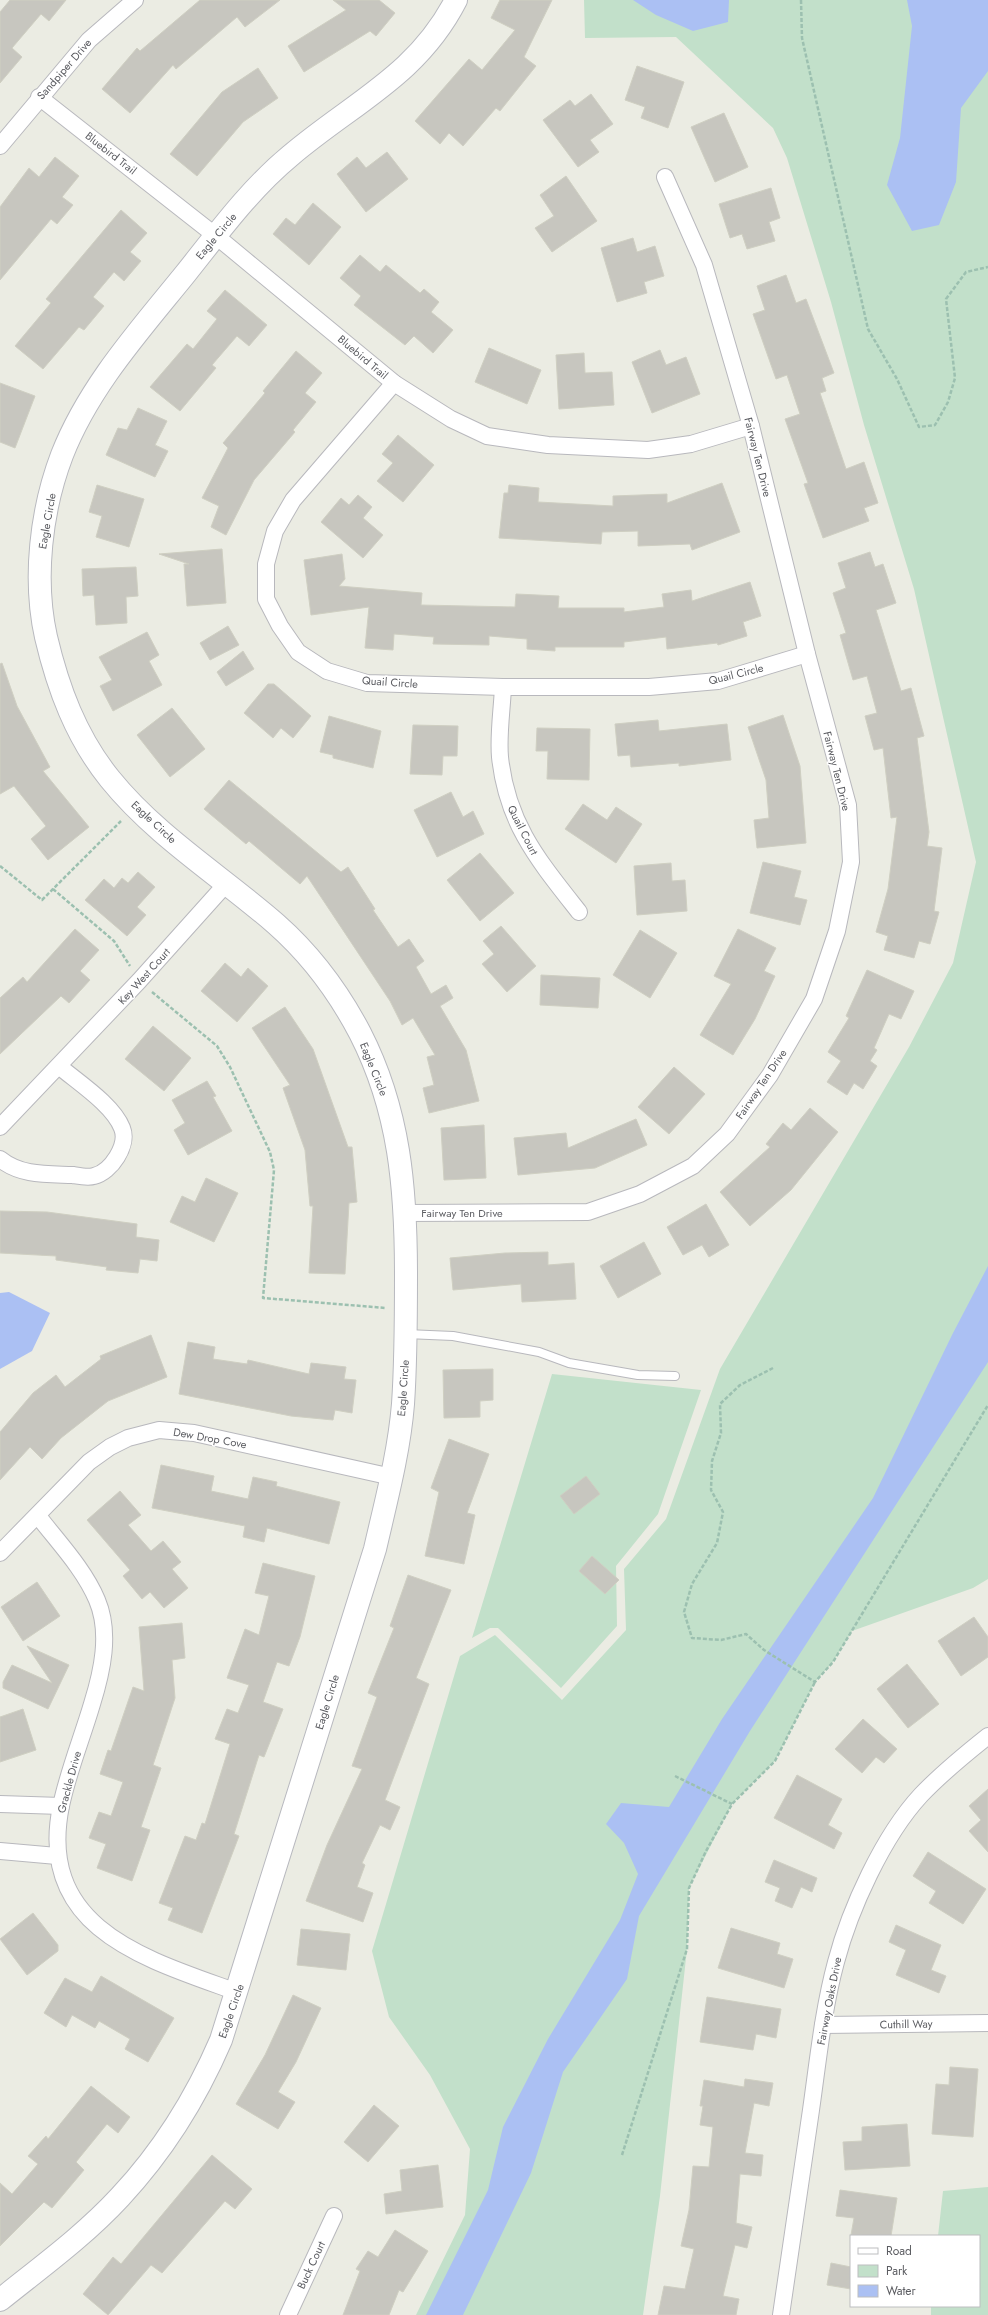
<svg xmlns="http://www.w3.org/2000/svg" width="988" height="2315" viewBox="0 0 988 2315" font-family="Jost,sans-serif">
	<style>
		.green { fill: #c2e0ca }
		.water { fill: #abc0f3 }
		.building { fill: #c7c6bf; stroke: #cfcfc2 }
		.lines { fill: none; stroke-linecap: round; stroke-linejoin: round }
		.lane-casing { stroke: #b8b8bd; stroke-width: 10 }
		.street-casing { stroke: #b8b8bd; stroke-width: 18 }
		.secondary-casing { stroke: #b8b9bf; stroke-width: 24 }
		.path { stroke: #9cc0b0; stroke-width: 2.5; stroke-dasharray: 4 2; stroke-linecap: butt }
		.lane { stroke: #fff; stroke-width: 8 }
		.street { stroke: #fff; stroke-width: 16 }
		.secondary { stroke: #fff; stroke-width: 22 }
		.labels { text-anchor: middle; stroke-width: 3; stroke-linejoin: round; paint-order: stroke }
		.street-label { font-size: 11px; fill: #5b5c61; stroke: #fff }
	</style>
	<rect width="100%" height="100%" fill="#ebece3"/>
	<g class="green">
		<polygon points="584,0 988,0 988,1579 973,1588 852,1631 833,1662 815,1682 775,1761 732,1804 689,1888 687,1949 660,2196 643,2315 416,2315 465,2215 470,2149 430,2075 389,2017 372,1951 460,1656 495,1635 562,1700 626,1630 624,1569 666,1519 720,1369 909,1047 953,963 976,862 914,589 864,425 831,302 787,158 773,128 676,37 585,38"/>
		<polygon points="552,1374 701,1390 658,1514 616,1566 617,1626 561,1688 498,1628 490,1628 472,1638"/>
		<polygon points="988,2187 988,2315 931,2315 931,2306 979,2306 979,2236 938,2236 943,2191"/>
	</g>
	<g class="water">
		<polygon points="633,0 729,0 728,22 693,31 656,15"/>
		<polygon points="907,0 988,0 988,71 961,108 956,182 939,225 912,231 887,185 900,138 912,26"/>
		<polygon points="988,1266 988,1362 750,1731 639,1916 627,1979 563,2072 531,2173 463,2315 426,2315 488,2190 503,2127 548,2039 620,1920 638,1874 624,1843 606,1824 621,1803 669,1807 722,1719 873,1498 952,1335"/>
		<polygon points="9,1292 50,1313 32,1351 0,1369 0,1293"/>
	</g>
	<g class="building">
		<polygon points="10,0 66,0 49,21 41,14 12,48 22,57 0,83 0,12"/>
		<polygon points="200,0 280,0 245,27 237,17 176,69 173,65 130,113 102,89 137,48 140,51"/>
		<polygon points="333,0 379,0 395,13 376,36 370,31 304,72 288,46 346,10"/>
		<polygon points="500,0 552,0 524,57 536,66 500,111 496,108 463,146 449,133 440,144 415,121 469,59 482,70 515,30 491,18"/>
		<polygon points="637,66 684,82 668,128 641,118 645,107 625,100"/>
		<polygon points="258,68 278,98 243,122 197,176 170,154 222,92"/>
		<polygon points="591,94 613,124 590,140 599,152 578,167 543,120 570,100 575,106"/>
		<polygon points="724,113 748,167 715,182 691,127"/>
		<polygon points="387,152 408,179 366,212 337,174 357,157 366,168"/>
		<polygon points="55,157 79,176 62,197 73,205 57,224 51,219 0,280 0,207 29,168 39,177"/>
		<polygon points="566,176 597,221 552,252 535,228 554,216 540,195"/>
		<polygon points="771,188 780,218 769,222 775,241 747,249 742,234 730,238 719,204"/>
		<polygon points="313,203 341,227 309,265 273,234 286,218 295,225"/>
		<polygon points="121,210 147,233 130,252 141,261 124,281 114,272 93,297 104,306 84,330 79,327 43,369 15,346 51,303 46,299"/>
		<polygon points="633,238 637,252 655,246 664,276 644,282 647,293 617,302 601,248"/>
		<polygon points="360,255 380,272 386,265 420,293 424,289 439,302 431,312 453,330 433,353 414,336 405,345 354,305 361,296 340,278"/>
		<polygon points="786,275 796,303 806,299 834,373 822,378 826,391 820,393 846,469 864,462 878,503 864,508 869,521 823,538 804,484 808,483 785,419 800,414 787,375 776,379 753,314 765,310 757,286"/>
		<polygon points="225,290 267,325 249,346 237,336 212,365 216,368 180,411 150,387 187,344 193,349 217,319 207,311"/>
		<polygon points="489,348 541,370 527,404 475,382"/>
		<polygon points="660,350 666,365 686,357 700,394 652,413 632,362"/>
		<polygon points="296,351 322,373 305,393 316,402 293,430 295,432 254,480 226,535 211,527 219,506 202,498 228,448 223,443 265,393 263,391"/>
		<polygon points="584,353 585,373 612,372 614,405 559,409 556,355"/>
		<polygon points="0,383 35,396 15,448 0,442"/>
		<polygon points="138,408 167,421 155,445 168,451 155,477 106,455 118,428 127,430"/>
		<polygon points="398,435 434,465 403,502 377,481 393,463 382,454"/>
		<polygon points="722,483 740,532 692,550 690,544 638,546 638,531 602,532 601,544 499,538 504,493 508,493 509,485 539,488 538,502 613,506 613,496 667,494 667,503"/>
		<polygon points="97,485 144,499 129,547 96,537 102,516 89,512"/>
		<polygon points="358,495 372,507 363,518 383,535 363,558 321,522 341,498 349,505"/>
		<polygon points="222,549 226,603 187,606 184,564 189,564 159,554"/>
		<polygon points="870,552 875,567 883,564 896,603 876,610 901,691 911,688 924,736 917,738 929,832 927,846 942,848 934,911 939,912 930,944 919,941 914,958 884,950 888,936 876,932 888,889 897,817 891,818 883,748 874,750 865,716 877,713 867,676 853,680 840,635 846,633 833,593 846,588 838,563"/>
		<polygon points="342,554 345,579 339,586 422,593 421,605 515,607 516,594 559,596 558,608 624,608 624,612 664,607 662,594 691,590 692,601 750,582 761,616 743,622 747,636 718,645 717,643 667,649 666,637 624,642 624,647 555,647 555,651 527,649 527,639 489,636 489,645 433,644 434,637 394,634 393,650 365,648 369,607 311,615 304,560"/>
		<polygon points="136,567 138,596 126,597 127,623 96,625 94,595 83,596 82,569"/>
		<polygon points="228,626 239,645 210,660 200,643"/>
		<polygon points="147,632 159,655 149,661 162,685 113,711 100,686 112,680 99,657"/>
		<polygon points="243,651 254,669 226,686 217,672"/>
		<polygon points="2,663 17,706 50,767 43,771 89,827 48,860 31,839 46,826 14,786 0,794 0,664"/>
		<polygon points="268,684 274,684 311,716 293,738 281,728 273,738 244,713"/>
		<polygon points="172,708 205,749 170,777 137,735"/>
		<polygon points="783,715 800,766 806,843 757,848 754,820 769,818 766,780 748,727"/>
		<polygon points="329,716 381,731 373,768 333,758 333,755 320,752"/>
		<polygon points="658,720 659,731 727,724 731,760 679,766 679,763 631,767 630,755 618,756 615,724"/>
		<polygon points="413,725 458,726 457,756 443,756 442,775 410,774"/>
		<polygon points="537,728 590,729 589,780 547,779 548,751 536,751"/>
		<polygon points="229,780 341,872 348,867 375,909 373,910 398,947 409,939 424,961 416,967 431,994 446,985 453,998 440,1006 466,1050 479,1101 429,1113 423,1088 434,1085 427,1057 435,1055 413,1018 402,1025 390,1001 307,876 300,884 249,841 246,844 204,809"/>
		<polygon points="451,792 463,817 473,811 484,834 437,857 414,810"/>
		<polygon points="583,804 607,820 616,807 642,824 616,863 565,829"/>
		<polygon points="480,853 514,893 480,921 447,880"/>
		<polygon points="763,862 801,871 794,897 807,900 800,925 750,913"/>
		<polygon points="671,863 672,881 685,880 687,911 637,915 634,866"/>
		<polygon points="138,872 155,887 137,907 146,915 127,936 85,900 104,879 114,888 122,878 128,883"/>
		<polygon points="501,926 536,966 507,992 482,964 494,954 483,941"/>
		<polygon points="75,929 99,950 80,971 90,980 69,1003 61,996 0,1054 0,998 23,977 27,982"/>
		<polygon points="738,929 776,948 764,971 775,976 755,1019 733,1055 700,1035 731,984 714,976"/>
		<polygon points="640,930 677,953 650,998 613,975"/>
		<polygon points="225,963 241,977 248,968 268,986 237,1022 201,991"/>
		<polygon points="867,970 914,991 901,1019 889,1014 874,1048 877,1050 870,1061 877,1066 863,1089 854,1083 847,1095 827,1082 841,1061 828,1052 849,1018 846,1016"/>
		<polygon points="541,975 600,978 598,1008 540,1005"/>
		<polygon points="285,1007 313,1049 348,1147 352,1147 357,1202 349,1203 345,1274 309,1273 313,1206 310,1206 305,1150 283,1088 290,1085 252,1028"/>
		<polygon points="153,1026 191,1058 164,1091 125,1059"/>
		<polygon points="674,1067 705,1094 669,1134 638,1107"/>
		<polygon points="207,1081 216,1096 213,1097 232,1131 188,1155 174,1130 185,1123 172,1100"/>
		<polygon points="810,1108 838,1132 791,1190 750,1226 720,1192 770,1147 766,1144 783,1123 791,1130"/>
		<polygon points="636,1119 647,1145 595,1168 518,1175 514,1138 566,1133 568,1148"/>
		<polygon points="484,1125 486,1178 444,1180 441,1128"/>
		<polygon points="206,1178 238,1193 214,1242 170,1222 182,1196 195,1202"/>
		<polygon points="706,1204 729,1245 709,1257 702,1245 683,1255 667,1227"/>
		<polygon points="0,1211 47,1212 137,1224 136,1237 159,1240 157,1261 140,1259 138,1273 106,1270 107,1267 56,1260 56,1256 0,1253"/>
		<polygon points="644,1242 661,1274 618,1298 600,1266"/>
		<polygon points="548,1252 548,1265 574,1263 576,1299 522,1302 521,1284 453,1290 450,1258 505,1253"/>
		<polygon points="151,1335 167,1377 108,1401 61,1438 42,1459 30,1447 0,1480 0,1432 33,1393 56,1375 65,1387 101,1359 100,1356"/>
		<polygon points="188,1342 215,1347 213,1359 247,1364 248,1360 309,1374 311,1363 346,1367 344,1379 356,1380 352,1413 335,1410 333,1420 291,1416 179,1394"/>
		<polygon points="493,1369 493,1400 480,1401 480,1417 444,1418 443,1370"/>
		<polygon points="449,1439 489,1454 467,1513 475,1515 464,1564 425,1556 439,1492 431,1488"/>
		<polygon points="161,1465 214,1476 211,1491 248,1499 253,1477 277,1482 276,1486 340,1502 329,1544 267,1528 264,1542 243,1537 245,1526 152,1508"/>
		<polygon points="586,1476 600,1494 574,1514 560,1496"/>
		<polygon points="120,1491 141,1515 128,1525 151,1551 163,1541 181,1562 172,1569 188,1588 164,1608 150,1592 142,1599 123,1576 130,1570 87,1520"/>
		<polygon points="592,1556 619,1580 605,1594 579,1571"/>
		<polygon points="263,1563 315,1576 300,1637 289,1666 277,1662 263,1702 283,1709 264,1757 259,1755 234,1834 239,1836 202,1933 168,1920 173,1908 159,1903 185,1836 196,1840 202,1823 205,1824 230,1744 215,1739 227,1709 238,1713 249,1685 227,1678 245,1629 259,1635 269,1596 255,1593"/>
		<polygon points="408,1575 451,1590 416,1678 429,1684 385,1800 400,1807 390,1830 380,1825 362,1863 365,1865 357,1887 373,1893 363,1922 306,1901 327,1845 362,1769 352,1766 377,1697 368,1693 394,1628 390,1626"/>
		<polygon points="37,1582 60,1616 23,1641 1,1607"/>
		<polygon points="974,1617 988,1637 988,1657 961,1676 938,1641"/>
		<polygon points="182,1623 185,1658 172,1660 175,1698 153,1765 161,1768 141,1827 150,1830 132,1881 97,1868 106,1844 89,1838 99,1812 111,1816 123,1782 100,1774 108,1750 111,1751 133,1687 144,1691 139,1627"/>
		<polygon points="27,1646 69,1665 48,1709 3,1688 3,1682 12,1665 52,1683"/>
		<polygon points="907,1664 939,1704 908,1728 877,1689"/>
		<polygon points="23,1709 36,1750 0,1762 0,1717"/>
		<polygon points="863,1719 897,1749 884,1763 876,1757 862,1773 835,1749"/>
		<polygon points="797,1775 842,1799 828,1825 842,1833 834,1849 774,1818"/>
		<polygon points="988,1789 988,1852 969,1831 981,1820 969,1806"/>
		<polygon points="928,1852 986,1889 963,1924 929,1903 936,1891 913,1876"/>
		<polygon points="774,1860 817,1878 812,1892 801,1887 792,1908 775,1901 780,1888 765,1882"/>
		<polygon points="33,1913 58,1945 58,1951 27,1975 0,1939"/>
		<polygon points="896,1925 941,1945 931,1970 946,1976 939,1993 896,1975 906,1950 889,1942"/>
		<polygon points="731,1928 780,1943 777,1954 793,1959 784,1988 718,1968"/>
		<polygon points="301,1929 350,1934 346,1970 297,1965"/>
		<polygon points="101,1976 174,2018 148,2062 125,2049 130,2039 99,2021 95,2028 72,2015 66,2027 44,2013 65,1978 92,1992"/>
		<polygon points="293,1995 321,2008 296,2062 278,2092 295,2102 278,2129 236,2104 265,2055"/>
		<polygon points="707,1997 781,2009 776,2038 756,2034 753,2050 700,2042"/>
		<polygon points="950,2067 978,2069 973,2137 932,2134 936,2084 949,2085"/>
		<polygon points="745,2079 773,2083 769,2106 754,2103 745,2153 763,2155 761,2176 740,2174 736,2223 752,2227 747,2248 735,2245 723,2296 739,2299 736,2315 658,2315 664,2286 685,2289 694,2249 681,2246 689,2210 693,2166 709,2167 713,2127 700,2125 703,2106 700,2106 704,2080 744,2087"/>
		<polygon points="91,2086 130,2117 118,2133 107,2124 76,2162 84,2170 52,2208 44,2202 0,2246 0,2183 12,2194 38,2164 28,2156 46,2136 48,2139"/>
		<polygon points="374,2105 399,2126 368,2162 344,2142"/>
		<polygon points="907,2124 910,2166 845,2170 843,2142 862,2141 862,2127"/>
		<polygon points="212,2155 252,2189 235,2209 225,2201 162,2273 151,2265 108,2315 83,2294 113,2257 121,2264"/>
		<polygon points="438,2165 443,2207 386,2214 384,2194 402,2191 400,2170"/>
		<polygon points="840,2190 897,2198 891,2236 851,2235 854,2218 836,2216"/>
		<polygon points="395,2230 428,2251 403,2292 399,2290 389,2315 343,2315 360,2271 356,2269 368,2251 378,2257"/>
		<polygon points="831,2263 851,2267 851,2289 827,2285"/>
	</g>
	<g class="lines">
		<defs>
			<polyline id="lane" points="406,1334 453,1336 539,1352 569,1363 638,1375 675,1376"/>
			<g id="street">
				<polyline points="39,97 216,236 394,383 451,419 487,436 548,445 648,450 691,444 751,426"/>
				<polyline points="0,146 89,40 135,0"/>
				<polyline points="394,383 293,500 275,531 266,564 266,599 280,626 298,652 327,671 367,683 503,687 649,687 718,681 807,654"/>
				<path d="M503,687C502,710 498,735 500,757C507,824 539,861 579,912"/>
				<polyline points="0,1127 139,981 226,884"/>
				<path d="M0,1159C21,1176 47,1174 73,1175C79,1176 88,1178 94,1176C111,1172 129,1145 122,1128C113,1105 79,1083 60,1067"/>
				<polyline points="406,1213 588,1212 640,1194 693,1166 727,1134 770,1075 814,999 837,931 851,862 848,805 807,654 751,426 704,265 665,177"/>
				<path d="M38,1516C58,1542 84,1569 97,1600C111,1633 102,1672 92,1704C82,1738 68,1772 61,1806C36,1929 146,1959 237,1992"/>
				<polyline points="0,1553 89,1462 110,1447 128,1438 159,1430 194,1433 392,1477"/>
				<polyline points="0,1804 61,1806"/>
				<polyline points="0,1851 57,1856"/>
				<polyline points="823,2025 988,2023"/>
				<polyline points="288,2315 334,2216"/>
				<path d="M781,2315C791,2247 801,2178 811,2110C818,2061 823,2010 836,1962C850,1909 883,1836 921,1795C942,1773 964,1755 988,1736"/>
			</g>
			<path id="secondary" d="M0,2300C41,2267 84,2236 120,2197C163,2151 196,2098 221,2040L375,1549C386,1501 399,1453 403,1404C406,1361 406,1318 406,1275C406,1189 400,1111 360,1033C339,993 310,954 276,924C221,876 156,836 110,779C76,737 58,688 46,637C33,579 41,510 62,455C89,386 140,330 186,273C218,233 250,189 290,156C352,103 417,76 456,0"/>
		</defs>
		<use href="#lane" class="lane-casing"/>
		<use href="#street" class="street-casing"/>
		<use href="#secondary" class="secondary-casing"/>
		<g class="path">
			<polyline points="801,0 802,38 868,329 897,379 919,427 935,425 948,402 955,378 946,299 966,272 988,267"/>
			<polyline points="0,866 42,900 121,821"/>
			<polyline points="53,889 114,941 130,966"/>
			<polyline points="152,992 217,1046 230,1067 270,1152 274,1170 263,1298 386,1308"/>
			<polyline points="773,1368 740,1385 720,1404 721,1433 712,1461 711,1490 723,1512 717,1543 692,1584 684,1612 692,1638 721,1640 746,1634 764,1650 815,1682 833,1662 988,1405"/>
			<polyline points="675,1776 732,1804"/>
			<polyline points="622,2155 687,1949 689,1888 706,1851 732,1804 775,1761 815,1682"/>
		</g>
		<use href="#lane" class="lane"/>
		<use href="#street" class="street"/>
		<use href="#secondary" class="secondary"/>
	</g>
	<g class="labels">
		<g class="street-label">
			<text transform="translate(64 69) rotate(-49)" y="4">Sandpiper Drive</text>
			<text transform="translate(111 153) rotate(38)" y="4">Bluebird Trail</text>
			<text transform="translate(216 236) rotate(-50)" y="4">Eagle Circle</text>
			<text transform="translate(363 357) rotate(40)" y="4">Bluebird Trail</text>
			<text transform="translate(758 457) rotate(76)" y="4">Fairway Ten Drive</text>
			<text transform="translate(47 521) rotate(-80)" y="4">Eagle Circle</text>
			<text transform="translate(736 674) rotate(-14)" y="4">Quail Circle</text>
			<text transform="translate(390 682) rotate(4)" y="4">Quail Circle</text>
			<text transform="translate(837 771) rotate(76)" y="4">Fairway Ten Drive</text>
			<text transform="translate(154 822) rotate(43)" y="4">Eagle Circle</text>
			<text transform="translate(523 830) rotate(63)" y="4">Quail Court</text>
			<text transform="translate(144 976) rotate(-48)" y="4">Key West Court</text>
			<text transform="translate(374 1069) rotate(68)" y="4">Eagle Circle</text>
			<text transform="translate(761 1084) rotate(-56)" y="4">Fairway Ten Drive</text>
			<text x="462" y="1217">Fairway Ten Drive</text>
			<text transform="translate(403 1388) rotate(-86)" y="4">Eagle Circle</text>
			<text transform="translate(210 1438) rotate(10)" y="4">Dew Drop Cove</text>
			<text transform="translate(327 1702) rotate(-73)" y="4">Eagle Circle</text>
			<text transform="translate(69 1782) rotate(-75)" y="4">Grackle Drive</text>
			<text transform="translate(829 2001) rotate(-79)" y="4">Fairway Oaks Drive</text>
			<text transform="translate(231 2011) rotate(-71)" y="4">Eagle Circle</text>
			<text transform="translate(906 2024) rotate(-1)" y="4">Cuthill Way</text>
			<text transform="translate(311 2265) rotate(-65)" y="4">Buck Court</text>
		</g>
	</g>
	<rect x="850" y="2235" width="130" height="72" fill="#ffffff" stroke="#bdbec0"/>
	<rect x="858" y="2248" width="20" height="6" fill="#ffffff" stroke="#bdbec0"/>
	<text x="886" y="2255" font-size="12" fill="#5b5c61">Road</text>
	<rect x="858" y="2265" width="20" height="12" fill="#c2e0ca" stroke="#bdbec0"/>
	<text x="886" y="2275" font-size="12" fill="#5b5c61">Park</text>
	<rect x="858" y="2285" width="20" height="12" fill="#abc0f3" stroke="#bdbec0"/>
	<text x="886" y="2295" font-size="12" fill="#5b5c61">Water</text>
</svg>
